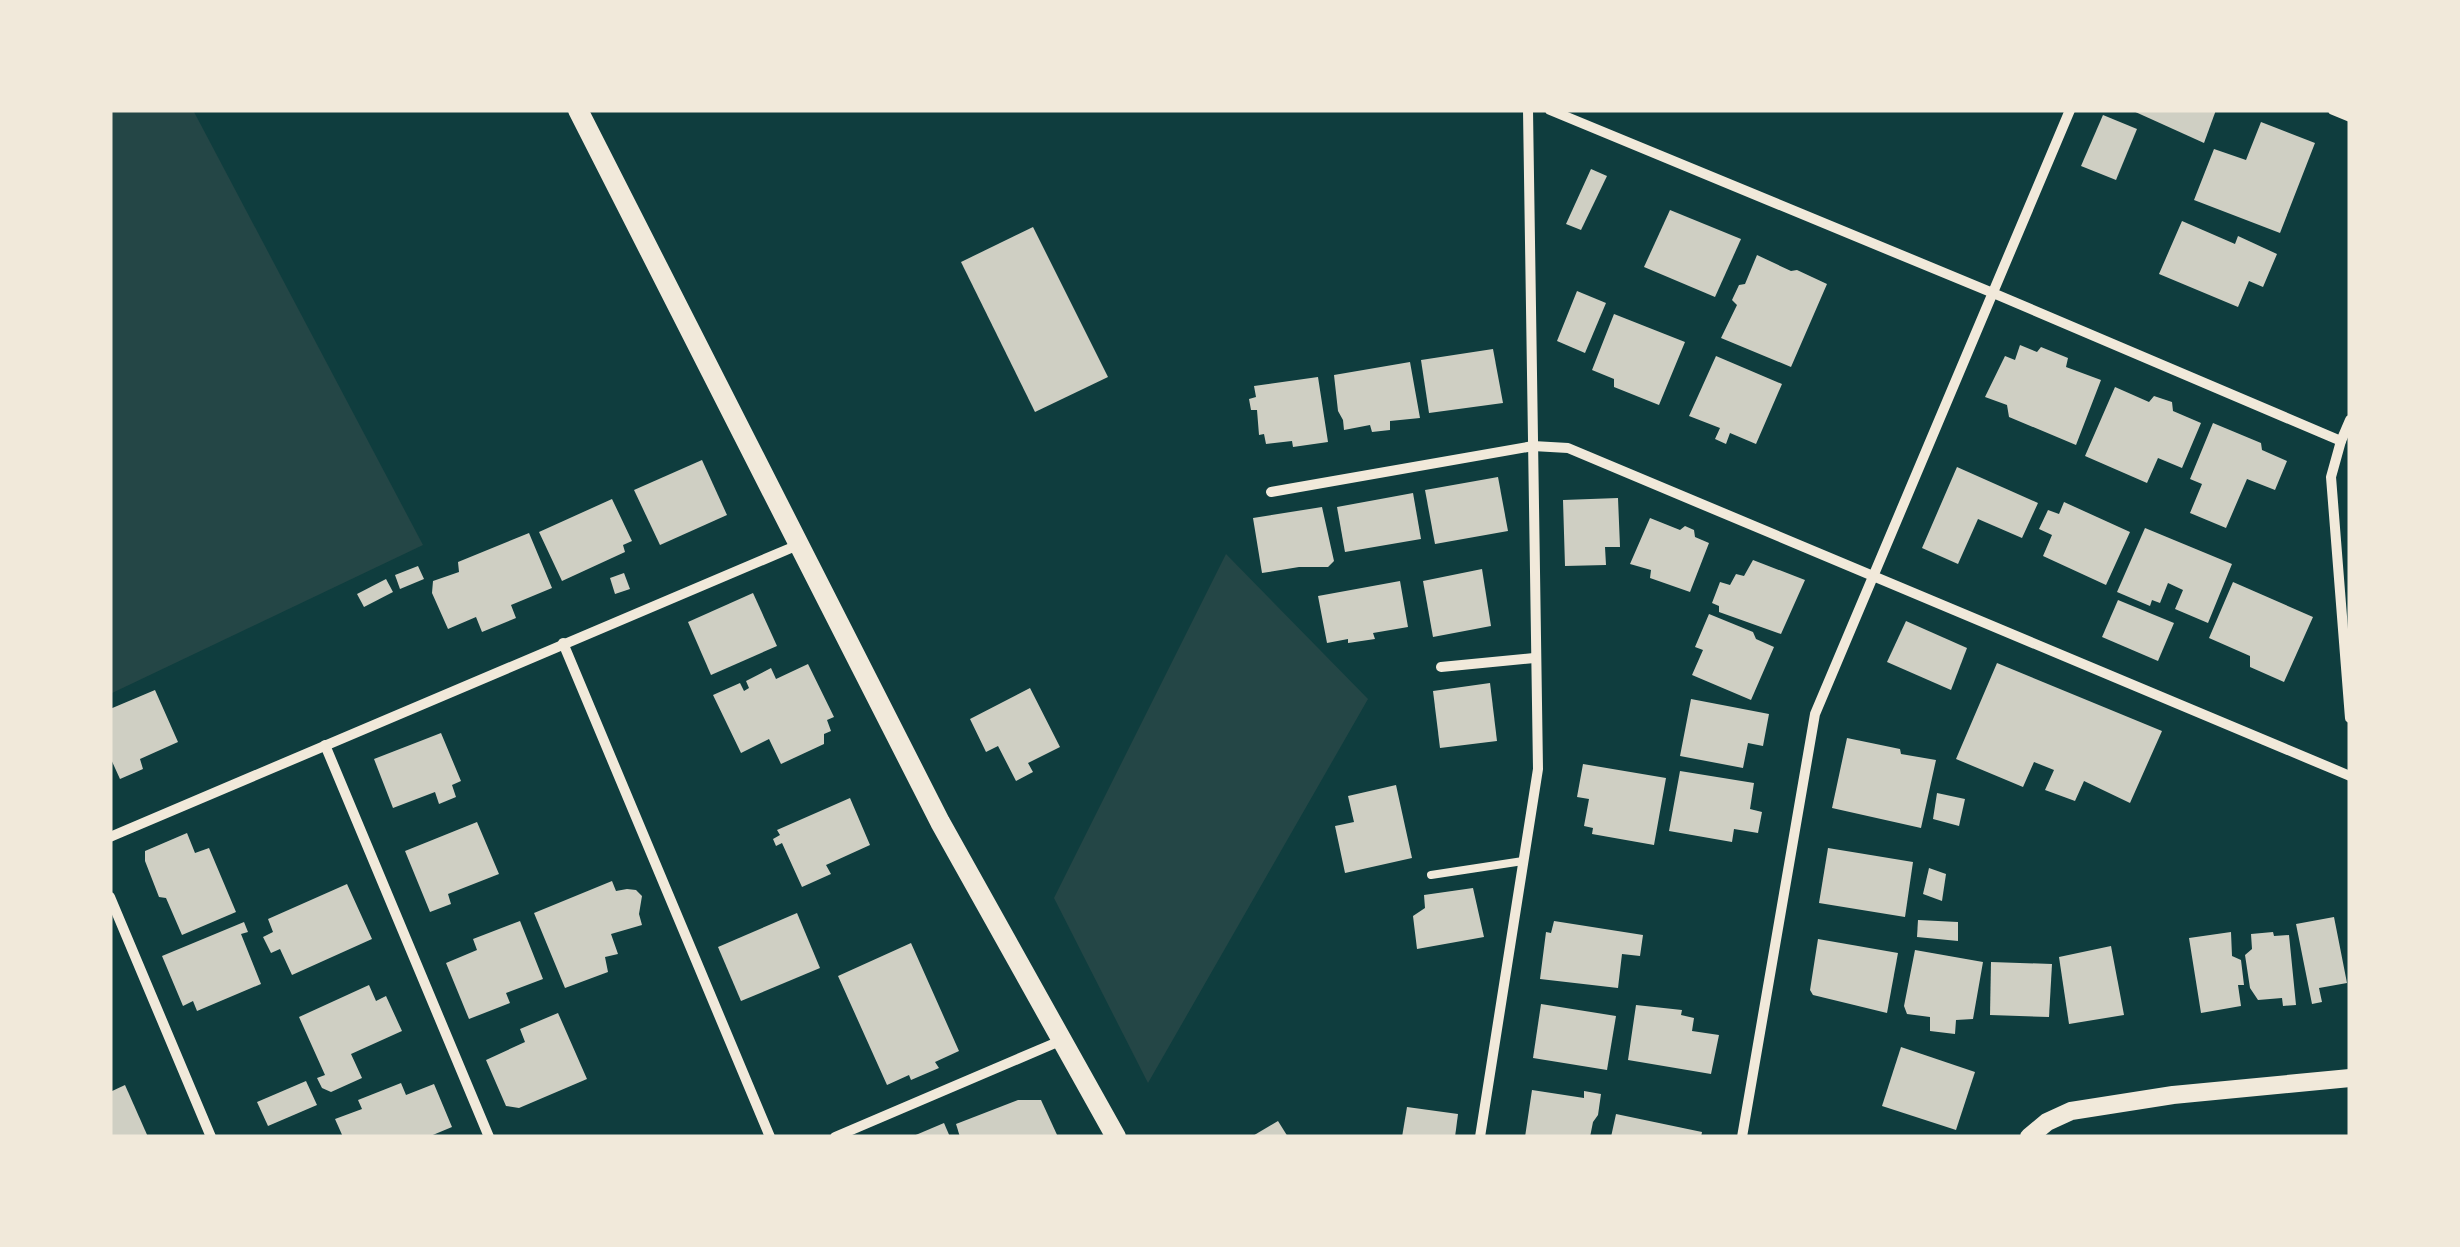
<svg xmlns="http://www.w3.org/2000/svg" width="2460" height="1247" viewBox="0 0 2460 1247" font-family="'Titillium Web',sans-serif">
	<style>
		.green { fill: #244646 }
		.building { fill: #cfcfc3 }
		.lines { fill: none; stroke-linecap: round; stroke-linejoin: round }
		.service { stroke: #f1e9da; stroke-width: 8 }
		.minor { stroke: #f1e9da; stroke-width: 10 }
		.tertiary { stroke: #f1e9da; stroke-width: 18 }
		.secondary { stroke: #f1e9da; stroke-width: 20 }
	</style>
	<rect width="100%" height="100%" fill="#0f3d3e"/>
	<g class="green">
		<polygon points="110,110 193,110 423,545 110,694"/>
		<polygon points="1226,554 1368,699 1148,1083 1054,898"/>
	</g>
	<g class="building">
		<polygon points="2131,110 2216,110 2204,143"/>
		<polygon points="2103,115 2137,129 2116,180 2081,166"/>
		<polygon points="2261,122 2315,143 2280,233 2194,200 2214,149 2246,160"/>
		<polygon points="1591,169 1607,176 1581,230 1566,224"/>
		<polygon points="1670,210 1741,239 1715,297 1644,267"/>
		<polygon points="2182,221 2235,244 2238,236 2277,254 2263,287 2249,281 2238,307 2159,274"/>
		<polygon points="1033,227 1108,377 1035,412 961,262"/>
		<polygon points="1757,255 1791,271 1797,270 1827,284 1791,367 1721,338 1737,305 1732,300 1739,285 1745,284"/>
		<polygon points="1577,291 1606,303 1585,353 1557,341"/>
		<polygon points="1614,314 1685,342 1659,405 1614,387 1614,379 1592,370"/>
		<polygon points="2020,345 2037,352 2041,347 2068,358 2066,367 2101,380 2076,445 2009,417 2007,405 1985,397 2005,356 2015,360"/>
		<polygon points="1493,349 1503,403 1429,413 1421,360"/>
		<polygon points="1716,356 1782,384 1756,444 1730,433 1726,444 1715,439 1720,428 1689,416"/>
		<polygon points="1410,362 1420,418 1390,421 1390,430 1372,432 1370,425 1344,430 1343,420 1338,411 1334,375"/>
		<polygon points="1318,377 1328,442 1293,447 1292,441 1266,444 1264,434 1259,435 1257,410 1251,410 1249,399 1256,397 1254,386"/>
		<polygon points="2115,387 2149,402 2154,396 2172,402 2173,411 2201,423 2182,468 2158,458 2147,483 2085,456"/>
		<polygon points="2213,423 2261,443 2262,450 2287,461 2275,490 2247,479 2226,528 2190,513 2202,484 2190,479"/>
		<polygon points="702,460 727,515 660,545 634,490"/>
		<polygon points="1957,467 2038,503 2022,538 1978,519 1958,564 1922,548"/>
		<polygon points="1498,477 1508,531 1435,544 1425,490"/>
		<polygon points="1413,493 1421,539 1345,552 1337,507"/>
		<polygon points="1618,498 1620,547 1605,547 1606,565 1565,566 1563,500"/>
		<polygon points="612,499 632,541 623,545 625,552 562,581 539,532"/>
		<polygon points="2064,502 2130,532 2106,585 2043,556 2052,535 2039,529 2048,510 2059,514"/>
		<polygon points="1322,507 1334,561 1328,567 1299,567 1262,573 1253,518"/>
		<polygon points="1650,518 1680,530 1685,526 1694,530 1695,537 1709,543 1690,592 1650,578 1651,570 1630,564"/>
		<polygon points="2145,528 2232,564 2208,623 2175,609 2183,590 2168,583 2160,603 2152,600 2150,606 2117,592"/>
		<polygon points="529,533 552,588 511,605 516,618 482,632 476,617 448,629 432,593 433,581 459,572 458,562"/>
		<polygon points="1753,560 1805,580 1781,634 1719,612 1719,606 1712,603 1720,582 1730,585 1736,574 1744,576"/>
		<polygon points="418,566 424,579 400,589 395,575"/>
		<polygon points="1482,569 1491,626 1433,637 1423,581"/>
		<polygon points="624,573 630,589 615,594 610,578"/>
		<polygon points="386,579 393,592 364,607 357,594"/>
		<polygon points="1400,581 1408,627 1373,633 1375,639 1348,643 1348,639 1327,643 1318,596"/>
		<polygon points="2233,582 2313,617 2284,682 2250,667 2250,656 2209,638"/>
		<polygon points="753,593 777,646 711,675 688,622"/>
		<polygon points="2118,600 2174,623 2158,661 2102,637"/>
		<polygon points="1709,614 1753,632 1756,639 1774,647 1751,700 1692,675 1703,650 1695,647"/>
		<polygon points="1906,621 1967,648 1951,690 1887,662"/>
		<polygon points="1997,663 2162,731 2130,803 2084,781 2075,801 2045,790 2054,770 2034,762 2023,787 1956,759"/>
		<polygon points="808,664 834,717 827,720 831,731 824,734 824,744 781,764 769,739 741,753 713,695 740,683 744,691 749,688 746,681 771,668 776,679"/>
		<polygon points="1490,683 1497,741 1440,748 1433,691"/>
		<polygon points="1030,688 1060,747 1028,763 1033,772 1016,781 998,746 986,752 970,719"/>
		<polygon points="155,690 178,742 140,759 143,769 120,779 110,757 110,709"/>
		<polygon points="1691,699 1769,714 1763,746 1748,743 1743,768 1680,756"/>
		<polygon points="441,733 461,781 452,785 456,797 439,804 435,792 393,808 374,759"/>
		<polygon points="1847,738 1900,749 1901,754 1936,760 1921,828 1832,808"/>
		<polygon points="1583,764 1666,778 1654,845 1592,834 1593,828 1584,826 1589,799 1577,797"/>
		<polygon points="1680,771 1754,783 1750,809 1762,812 1758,833 1734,829 1732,842 1669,831"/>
		<polygon points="1396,785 1412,858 1345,873 1335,826 1354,822 1348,796"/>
		<polygon points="1937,793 1965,799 1959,826 1933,819"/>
		<polygon points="850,798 870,845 826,865 831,874 802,887 782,843 776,846 773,839 780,835 777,830"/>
		<polygon points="477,822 499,874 448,894 451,904 430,912 405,851"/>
		<polygon points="187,833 195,853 209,848 236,912 182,935 166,898 159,897 145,861 145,851"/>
		<polygon points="1828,848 1913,862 1905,917 1819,903"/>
		<polygon points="1929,868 1946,874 1942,901 1923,894"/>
		<polygon points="612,881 616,891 627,889 636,890 642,896 639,914 642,925 611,934 618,954 605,957 608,972 565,988 534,913"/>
		<polygon points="347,884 372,939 292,975 280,949 271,953 263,937 273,932 268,919"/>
		<polygon points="1473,888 1484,937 1417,949 1413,916 1425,908 1424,895"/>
		<polygon points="797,913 820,968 741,1001 718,947"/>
		<polygon points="2334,917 2347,983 2319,988 2322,1002 2312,1004 2296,924"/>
		<polygon points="1918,920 1958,922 1958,941 1917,937"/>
		<polygon points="520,921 543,979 506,993 510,1003 469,1019 446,963 477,950 473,939"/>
		<polygon points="1554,921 1643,935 1640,956 1622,954 1618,988 1540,979 1546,932 1551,933"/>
		<polygon points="244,922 248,932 241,934 261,984 197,1011 193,1001 183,1006 162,956"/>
		<polygon points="2231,932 2232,956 2241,960 2244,985 2238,985 2241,1006 2201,1013 2189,938"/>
		<polygon points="2273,932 2274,936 2289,935 2296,1005 2283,1006 2282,998 2258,1000 2250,988 2245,955 2252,949 2251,934"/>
		<polygon points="1818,939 1898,953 1887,1013 1813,995 1810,990"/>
		<polygon points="911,943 959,1051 935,1062 939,1068 911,1080 909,1075 887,1085 838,976"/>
		<polygon points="2111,946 2124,1015 2069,1024 2059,957"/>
		<polygon points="1915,950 1983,962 1973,1019 1956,1020 1955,1034 1930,1031 1930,1017 1907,1014 1904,1006"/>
		<polygon points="1991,962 2052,964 2049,1017 1990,1015"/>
		<polygon points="369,985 376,1001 386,996 402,1031 351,1054 362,1078 331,1092 322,1088 317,1078 325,1075 299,1017"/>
		<polygon points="1541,1004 1616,1016 1607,1070 1533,1058"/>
		<polygon points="1636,1005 1682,1010 1681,1015 1694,1018 1692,1031 1719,1035 1711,1074 1628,1060"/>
		<polygon points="558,1013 587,1079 519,1108 506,1106 486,1060 525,1042 520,1029"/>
		<polygon points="1901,1047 1975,1072 1956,1130 1882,1106"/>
		<polygon points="306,1081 317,1105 268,1126 257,1102"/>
		<polygon points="401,1083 406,1095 434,1084 452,1127 428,1137 343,1137 335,1119 362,1109 358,1100"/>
		<polygon points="125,1085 148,1137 110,1137 110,1092"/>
		<polygon points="1532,1090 1584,1098 1584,1091 1601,1094 1598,1115 1593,1122 1590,1137 1525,1137"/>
		<polygon points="1018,1100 1041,1100 1058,1137 960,1137 956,1124"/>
		<polygon points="1407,1107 1458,1114 1455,1137 1402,1137"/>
		<polygon points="1616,1114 1702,1132 1701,1137 1611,1137"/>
		<polygon points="1278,1121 1288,1137 1251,1137"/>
		<polygon points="944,1123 950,1137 911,1137"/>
	</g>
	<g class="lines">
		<polyline class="service" points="1431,875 1523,861"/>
		<g class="minor">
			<polyline points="1550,110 1993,293 2341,441"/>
			<polyline points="2333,110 2350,117"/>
			<polyline points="2350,420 2341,441 2331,477 2350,718"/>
			<polyline points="1271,492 1533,446 1568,448 2350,776"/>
			<polyline points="563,643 770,1137"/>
			<polyline points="1441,667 1534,658"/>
			<polyline points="325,745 489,1137"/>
			<polyline points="110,837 798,545"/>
			<polyline points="110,897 211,1137"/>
			<polyline points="835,1137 1060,1041"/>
			<polyline points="1480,1137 1538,769 1528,110"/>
			<polyline points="1742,1137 1815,714 2070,110"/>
		</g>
		<polyline class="tertiary" points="2029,1137 2047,1122 2071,1111 2173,1095 2350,1078"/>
		<polyline class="secondary" points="578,110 940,822 1116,1137"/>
	</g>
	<rect width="2460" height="1247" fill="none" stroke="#f1e9da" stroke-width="225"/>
</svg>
